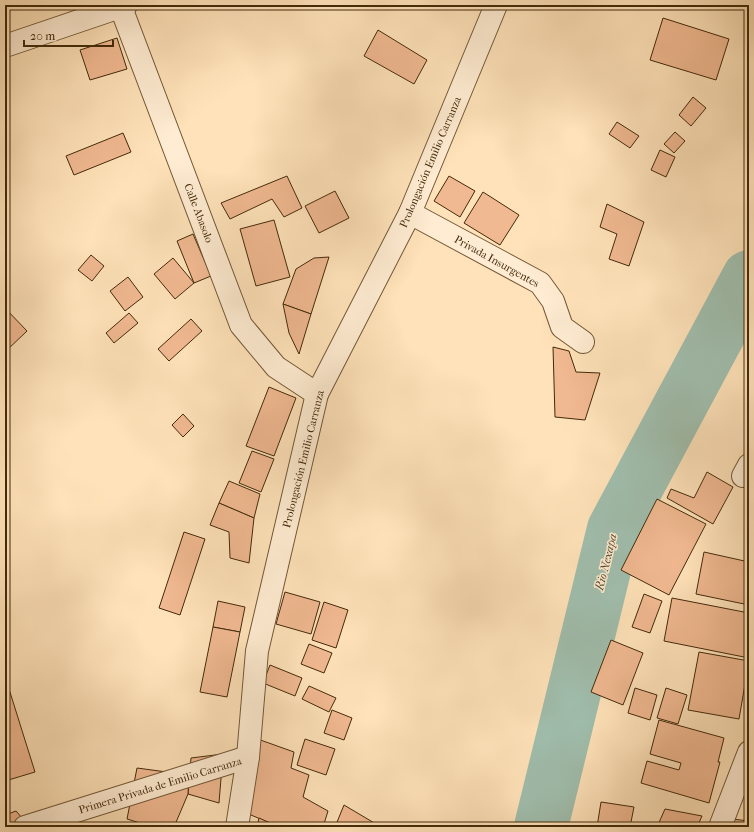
<svg xmlns="http://www.w3.org/2000/svg" width="754" height="832" viewBox="0 0 754 832" font-family="'IM FELL French Canon',serif">
	<style>
		.lines { fill: none; stroke-linecap: round; stroke-linejoin: round }
		.river { stroke: #a0bead; stroke-width: 54 }
		.building { fill: #f1b991; stroke: #432a0a }
		.minor-casing { stroke: #725836; stroke-width: 24 }
		.minor { stroke: #ffecd2; stroke-width: 22 }
		.labels { text-anchor: middle; stroke-width: 3; stroke-linejoin: round; paint-order: stroke }
		.street-label { font-size: 11px; fill: #432a0a; stroke: #ffecd2 }
		.water-label { font-size: 12px; font-style: italic; fill: #5a4f33; stroke: #ffecd2 }
	</style>
	<rect width="100%" height="100%" fill="#ffe2b9"/>
	<filter id="stains"><feTurbulence type="fractalNoise" baseFrequency=".005" numOctaves="4"/><feColorMatrix values="0 0 0 0 .2 0 0 0 0 .09 0 0 0 0 .02 0 0 0 .5 -.17"/></filter>
	<radialGradient id="worn" r=".72"><stop offset=".6" stop-color="#630" stop-opacity="0"/><stop offset="1" stop-color="#630" stop-opacity=".3"/></radialGradient>
	<g class="lines">
		<polyline class="river" points="541,827 614,529 749,277"/>
	</g>
	<g class="building">
		<polygon points="663,18 729,39 716,80 650,60"/>
		<polygon points="378,30 427,60 414,84 364,56"/>
		<polygon points="117,38 127,69 90,80 80,50"/>
		<polygon points="693,97 706,108 691,126 679,115"/>
		<polygon points="617,122 639,136 630,148 609,134"/>
		<polygon points="675,132 685,141 674,153 664,144"/>
		<polygon points="123,133 131,152 74,175 66,156"/>
		<polygon points="660,150 675,157 666,177 651,170"/>
		<polygon points="287,176 302,208 284,217 272,199 230,219 221,203"/>
		<polygon points="449,176 475,191 460,217 434,201"/>
		<polygon points="335,191 349,218 319,233 305,206"/>
		<polygon points="483,192 519,215 500,245 464,223"/>
		<polygon points="607,204 644,222 629,266 609,259 617,234 600,227"/>
		<polygon points="274,220 290,277 256,286 240,229"/>
		<polygon points="193,234 211,276 194,283 177,241"/>
		<polygon points="91,255 104,266 92,281 78,270"/>
		<polygon points="329,257 311,314 283,304 296,269 314,258"/>
		<polygon points="173,258 194,283 175,299 154,274"/>
		<polygon points="128,277 143,297 125,311 110,291"/>
		<polygon points="283,304 311,314 299,354 289,333"/>
		<polygon points="5,308 27,331 5,352"/>
		<polygon points="129,313 138,323 114,343 106,333"/>
		<polygon points="191,319 202,331 169,361 158,349"/>
		<polygon points="553,347 569,351 576,372 600,373 585,420 555,417"/>
		<polygon points="269,387 296,398 274,456 246,446"/>
		<polygon points="183,414 194,426 183,437 172,425"/>
		<polygon points="252,451 274,459 261,492 239,483"/>
		<polygon points="707,472 733,487 713,524 667,498 671,489 694,498"/>
		<polygon points="229,481 260,494 254,518 219,503"/>
		<polygon points="657,499 706,524 669,595 621,570"/>
		<polygon points="219,503 254,518 249,563 230,558 229,532 210,525"/>
		<polygon points="184,532 205,539 180,615 159,608"/>
		<polygon points="704,552 749,562 749,605 696,594"/>
		<polygon points="285,592 320,602 311,634 276,624"/>
		<polygon points="644,594 662,601 650,633 632,627"/>
		<polygon points="672,598 749,613 749,658 664,641"/>
		<polygon points="218,601 245,607 240,632 213,627"/>
		<polygon points="324,602 348,610 336,648 312,640"/>
		<polygon points="213,627 240,632 227,697 200,692"/>
		<polygon points="611,640 643,653 623,705 591,692"/>
		<polygon points="309,644 332,653 324,673 301,664"/>
		<polygon points="699,652 749,661 739,719 688,710"/>
		<polygon points="270,665 302,678 295,696 263,683"/>
		<polygon points="309,686 336,698 329,712 302,699"/>
		<polygon points="635,688 657,695 650,720 628,713"/>
		<polygon points="666,688 687,695 678,724 657,718"/>
		<polygon points="9,689 35,772 5,781 5,691"/>
		<polygon points="332,710 352,718 344,740 324,733"/>
		<polygon points="659,720 724,738 718,762 720,762 709,803 641,783 647,761 679,770 681,763 650,754"/>
		<polygon points="252,737 294,752 291,768 309,775 303,797 328,811 323,827 279,827 244,812"/>
		<polygon points="305,739 335,749 326,775 297,765"/>
		<polygon points="223,754 219,803 188,794 191,758"/>
		<polygon points="137,768 189,775 188,794 174,827 153,827 127,819"/>
		<polygon points="601,802 634,807 630,827 597,827"/>
		<polygon points="344,805 381,827 335,827"/>
		<polygon points="665,809 702,816 697,827 657,827"/>
		<polygon points="16,811 28,825 23,827 5,827 5,815"/>
		<polygon points="259,818 279,827 257,827"/>
		<polygon points="732,819 749,821 749,827 729,827"/>
	</g>
	<g class="lines">
		<defs>
			<g id="minor">
				<polyline points="120,5 241,325 276,367 317,394"/>
				<polyline points="5,46 126,5"/>
				<polyline points="410,213 540,283 553,301 562,327 583,342"/>
				<polyline points="743,476 749,465"/>
				<polyline points="25,827 248,757"/>
				<polyline points="237,827 248,757 257,651 317,394 410,213 496,5"/>
				<polyline points="720,827 749,752"/>
			</g>
		</defs>
		<use href="#minor" class="minor-casing"/>
		<use href="#minor" class="minor"/>
	</g>
	<g class="labels">
		<g class="street-label">
			<text transform="translate(430 162) rotate(-67)" y="4">Prolongación Emilio Carranza</text>
			<text transform="translate(199 213) rotate(69)" y="4">Calle Abasolo</text>
			<text transform="translate(497 261) rotate(29)" y="4">Privada Insurgentes</text>
			<text transform="translate(303 459) rotate(-76)" y="4">Prolongación Emilio Carranza</text>
			<text transform="translate(160 785) rotate(-17)" y="4">Primera Privada de Emilio Carranza</text>
		</g>
		<g class="water-label">
			<text transform="translate(606 562) rotate(-76)" y="4">Rio Nexapa</text>
		</g>
	</g>
	<rect width="754" height="832" fill="none" stroke="#ffe2b9" stroke-width="20"/>
	<rect x="6" y="6" width="742" height="820" fill="none" stroke="#432a0a" stroke-width="2"/>
	<rect x="10" y="10" width="734" height="812" fill="none" stroke="#432a0a"/>
	<path d="M24 40v6h89v-6" fill="none" stroke="#432a0a" stroke-width="2"/>
	<text x="30" y="40" font-size="12" fill="#432a0a" stroke="#ffecd2" stroke-width="3" paint-order="stroke">20 m</text>
	<rect width="100%" height="100%" filter="url(#stains)"/>
	<rect width="100%" height="100%" fill="url(#worn)"/>
</svg>
